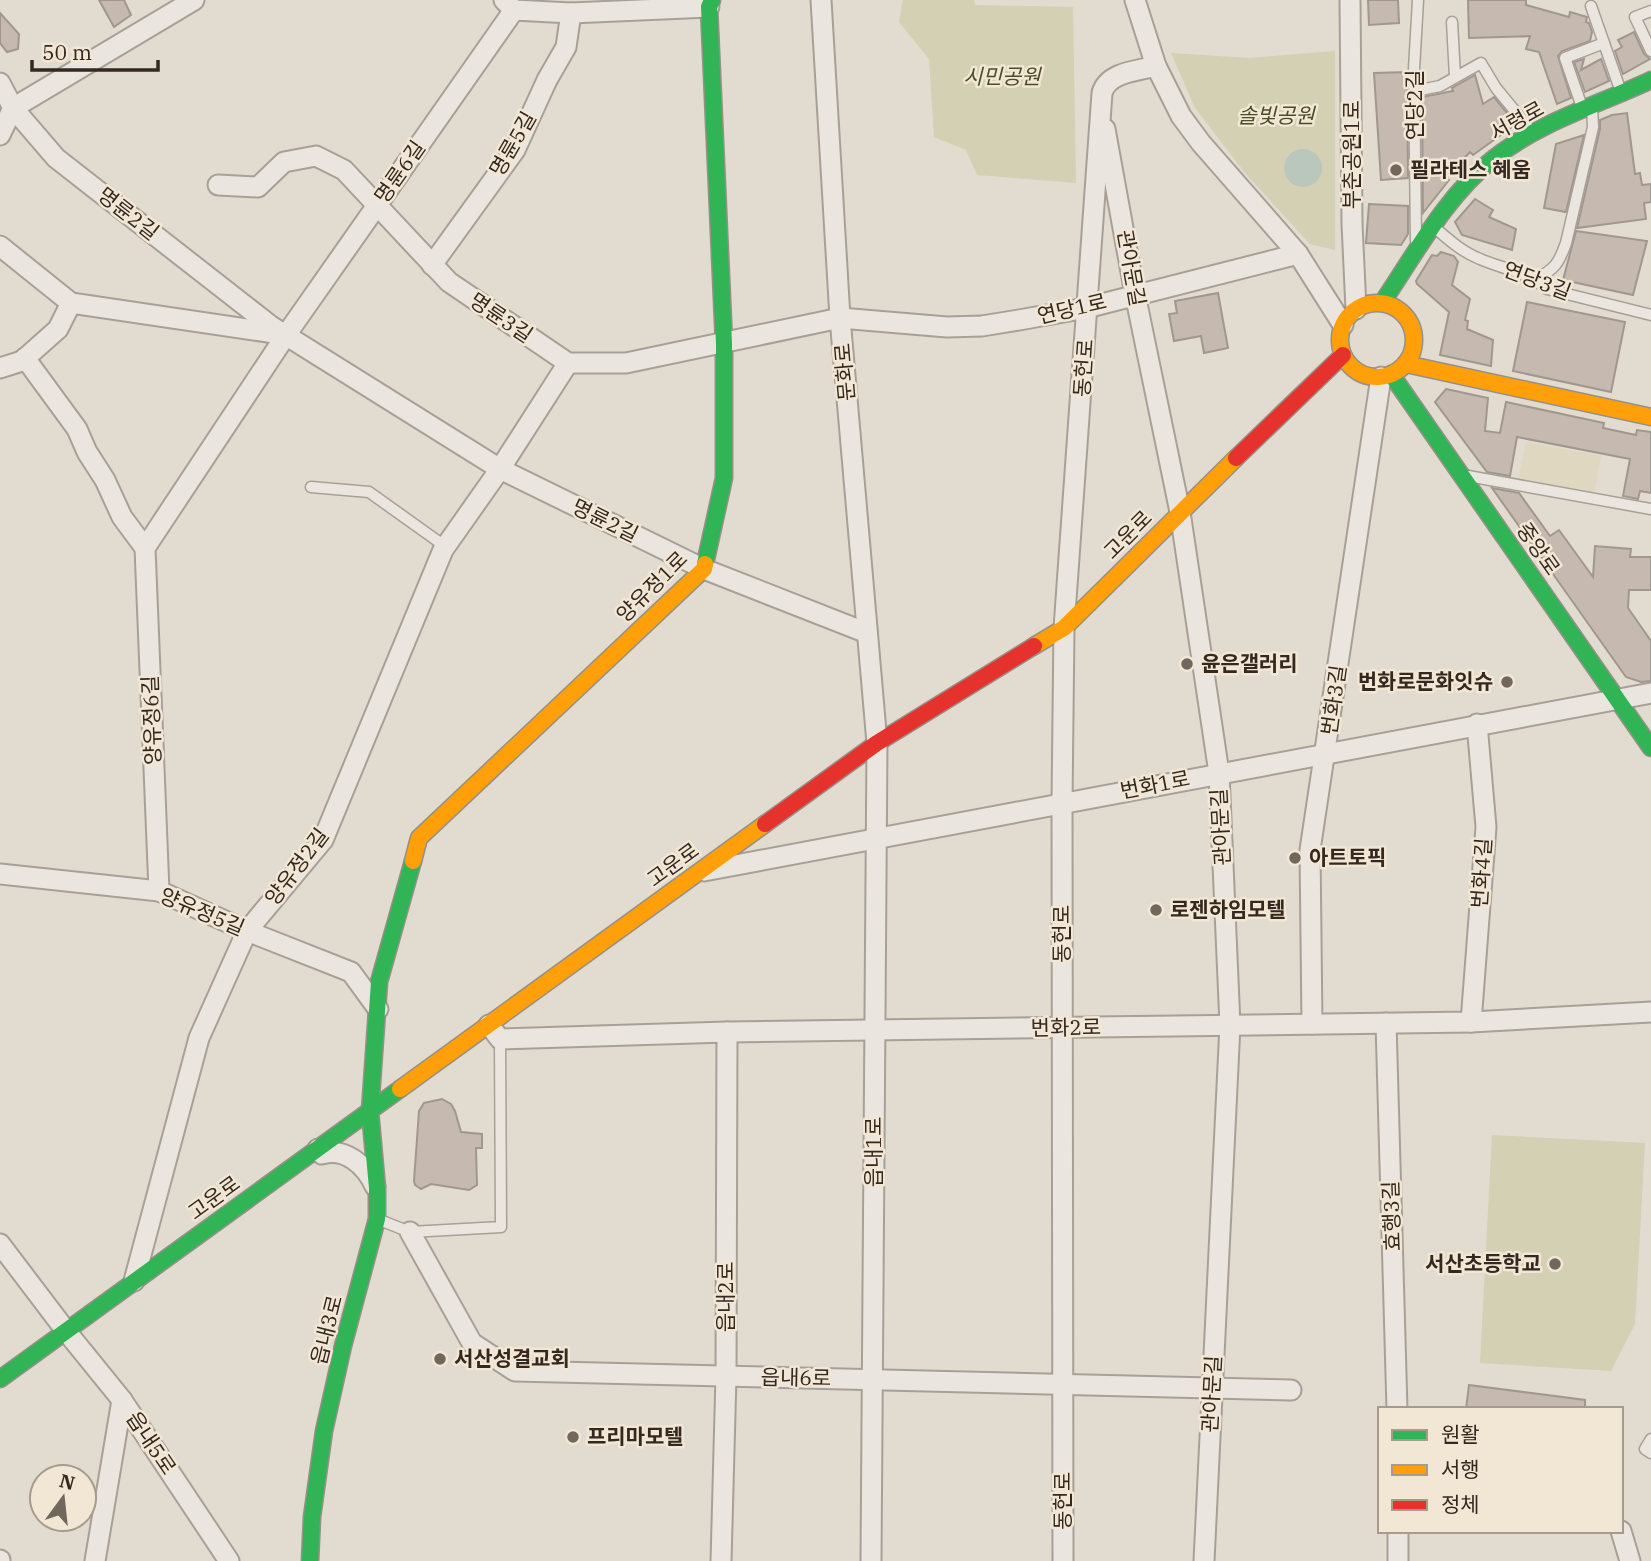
<svg xmlns="http://www.w3.org/2000/svg" width="1651" height="1561" viewBox="0 0 1651 1561" font-family="'IBM Plex Serif','Noto Sans KR',serif">
	<style>
		.farmland { fill: #e0d7c1 }
		.green { fill: #d3d0b3 }
		.water { fill: #b9c7bd }
		.building { fill: #c5b9b0; stroke: #a2978e; stroke-width: 2 }
		.lines { fill: none; stroke-linecap: round; stroke-linejoin: round }
		.lane-casing { stroke: #a7a097; stroke-width: 13 }
		.street-casing { stroke: #a7a097; stroke-width: 23 }
		.fast-casing { stroke: #979088; stroke-width: 19 }
		.slow-casing { stroke: #979088; stroke-width: 19 }
		.jam-casing { stroke: #979088; stroke-width: 19 }
		.lane { stroke: #eae6df; stroke-width: 10 }
		.street { stroke: #eae6df; stroke-width: 19 }
		.fast { stroke: #30b455; stroke-width: 16 }
		.slow { stroke: #ff9f0a; stroke-width: 16 }
		.jam { stroke: #e5322d; stroke-width: 16 }
		.poi-dot { fill: #72675d; stroke: #f2e7d5; stroke-width: 2.5 }
		.labels { text-anchor: middle; stroke-width: 5; stroke-linejoin: round; paint-order: stroke }
		.park-label { font-size: 21px; font-style: italic; fill: #494f29; stroke: #f2e7d5 }
		.street-label { font-size: 21px; fill: #352820; stroke: #f2e7d5 }
		.poi-label { font-size: 21px; font-weight: bold; fill: #352820; stroke: #f2e7d5; text-anchor: start }
	</style>
	<rect width="100%" height="100%" fill="#e2dbcf"/>
	<polygon class="farmland" points="1526,442 1601,456 1594,496 1518,482"/>
	<g class="green">
		<polygon points="903,0 974,0 975,5 1073,7 1076,183 977,175 966,150 934,137 929,59 899,22"/>
		<polygon points="1335,51 1335,250 1310,244 1245,173 1195,108 1171,53 1249,58"/>
		<polygon points="1492,1135 1645,1143 1635,1324 1611,1371 1480,1363"/>
	</g>
	<circle class="water" cx="1303" cy="168" r="19"/>
	<g class="building">
		<polygon points="99,0 124,0 131,15 114,27"/>
		<polygon points="1368,0 1398,0 1399,23 1369,25"/>
		<polygon points="1468,0 1526,0 1526,5 1569,17 1570,12 1587,17 1586,22 1589,23 1592,32 1590,41 1562,51 1558,56 1571,98 1557,104 1539,52 1526,49 1530,36 1469,38"/>
		<polygon points="0,13 19,34 18,49 7,52 0,43"/>
		<polygon points="1634,32 1644,54 1650,59 1623,74 1615,51 1622,47 1618,40"/>
		<polygon points="1584,59 1581,70 1601,59 1609,81 1585,92 1574,62"/>
		<polygon points="1407,72 1408,178 1381,180 1374,73"/>
		<polygon points="1475,75 1483,104 1494,97 1516,124 1473,155 1470,152 1446,178 1449,180 1423,213 1422,97 1453,91 1452,88"/>
		<polygon points="1627,113 1635,174 1640,173 1642,185 1651,184 1651,202 1644,203 1646,219 1577,228 1600,129 1600,120 1612,115"/>
		<polygon points="1584,135 1566,212 1544,208 1556,144"/>
		<polygon points="1475,199 1493,210 1489,217 1516,229 1512,250 1462,235 1455,222"/>
		<polygon points="1369,204 1408,206 1408,234 1401,245 1366,243"/>
		<polygon points="1576,231 1647,241 1633,295 1563,280"/>
		<polygon points="1441,252 1454,256 1458,262 1452,285 1470,299 1465,320 1468,321 1467,329 1493,340 1491,366 1440,355 1449,312 1417,284 1416,281 1432,255 1437,256"/>
		<polygon points="1218,293 1228,348 1204,353 1201,336 1174,341 1169,314 1177,313 1175,301"/>
		<polygon points="1527,302 1625,322 1611,392 1513,371"/>
		<polygon points="1446,389 1488,398 1485,431 1500,433 1506,402 1604,423 1603,428 1636,435 1637,430 1651,432 1651,493 1640,491 1638,499 1623,496 1630,459 1517,437 1510,476 1487,472 1435,402"/>
		<polygon points="1492,488 1519,493 1550,536 1559,530 1593,577 1595,546 1631,549 1630,557 1651,557 1651,590 1629,590 1628,608 1651,641 1651,681 1641,682 1626,677"/>
		<polygon points="442,1099 451,1104 455,1111 461,1132 482,1134 482,1148 476,1148 477,1185 469,1190 431,1184 421,1189 415,1185 414,1181 419,1111 424,1103"/>
		<polygon points="1469,1385 1585,1400 1585,1409 1466,1409"/>
	</g>
	<g class="lines">
		<defs>
			<g id="lane">
				<polyline points="1591,6 1621,92"/>
				<polyline points="1651,11 1635,17 1651,51"/>
				<polyline points="1452,22 1455,77"/>
				<polyline points="1415,91 1440,86 1481,63 1496,88 1533,133"/>
				<polyline points="1582,107 1565,58 1604,43"/>
				<path d="M1434,227C1448,239 1462,252 1480,259C1503,269 1528,272 1547,289L1651,315"/>
				<polyline points="1416,241 1414,69 1418,0"/>
				<path d="M1536,279C1555,269 1559,263 1566,243L1593,127L1592,107"/>
				<polyline points="1468,476 1651,509"/>
				<polyline points="311,487 369,492 446,547"/>
				<polyline points="377,1219 410,1232 501,1227 500,1039"/>
				<polyline points="1651,1439 1645,1449 1651,1453"/>
			</g>
			<g id="street">
				<polyline points="504,0 514,10 571,13 709,7"/>
				<polyline points="821,0 840,318 877,743 871,1561"/>
				<polyline points="1135,0 1156,66 1181,116 1201,143 1298,254 1343,325"/>
				<polyline points="1350,0 1352,224 1356,309"/>
				<polyline points="0,83 13,108 56,158 271,326 500,469 704,569 867,633"/>
				<polyline points="1105,129 1135,294 1180,512 1219,773 1230,1025 1204,1561"/>
				<polyline points="0,135 13,108 194,0"/>
				<polyline points="218,185 258,187 284,162 316,156 344,170 449,282 568,363 626,363 840,318 947,327 982,326 1019,320 1086,308 1298,254"/>
				<polyline points="0,246 71,303 281,334"/>
				<polyline points="432,265 515,150 547,80 566,47 571,13"/>
				<polyline points="25,358 77,429 87,452 105,480 122,517 145,548"/>
				<polyline points="0,368 22,361 58,329 71,303"/>
				<polyline points="704,871 1651,693"/>
				<polyline points="0,874 159,891 247,931 351,972 378,1009"/>
				<polyline points="159,891 145,548 286,335 514,10"/>
				<polyline points="1471,1022 1486,827 1477,724"/>
				<polyline points="1386,1023 1397,1409"/>
				<polyline points="1312,1024 1310,850 1381,377"/>
				<polyline points="489,1025 500,1039 727,1032 1471,1022 1651,1012"/>
				<path d="M318,1149L322,1154C346,1147 366,1166 375,1186"/>
				<polyline points="410,1232 472,1343 515,1371 1291,1390"/>
				<polyline points="0,1244 66,1331 122,1400 229,1561"/>
				<polyline points="134,1281 199,1038 247,931 323,840 443,550 500,469 568,363"/>
				<polyline points="1398,1531 1398,1561"/>
				<polyline points="1621,1531 1630,1561"/>
				<polyline points="0,1560 0,1561"/>
				<polyline points="95,1561 122,1400"/>
				<polyline points="721,1561 726,1376 727,1032"/>
				<path d="M1063,1561L1062,803L1064,628L1102,93C1108,72 1137,71 1156,66"/>
			</g>
			<g id="fast">
				<path d="M1382,303C1416,253 1445,197 1493,159C1539,122 1598,105 1651,80"/>
				<polyline points="1391,374 1651,748"/>
				<polyline points="705,564 724,478 724,344 709,7 712,0"/>
				<polyline points="0,1379 400,1089"/>
				<polyline points="310,1561 312,1517 324,1431 343,1346 377,1219 377,1188 370,1111 379,982 413,861"/>
			</g>
			<g id="slow">
				<circle cx="1377" cy="340" r="37"/>
				<polyline points="1406,364 1651,417"/>
				<polyline points="1034,646 1064,628 1236,458"/>
				<polyline points="413,861 419,838 704,569 705,564"/>
				<polyline points="400,1089 765,824"/>
			</g>
			<g id="jam">
				<polyline points="1236,458 1343,355"/>
				<polyline points="765,824 877,743 1034,646"/>
			</g>
		</defs>
		<use href="#lane" class="lane-casing"/>
		<use href="#street" class="street-casing"/>
		<use href="#fast" class="fast-casing"/>
		<use href="#slow" class="slow-casing"/>
		<use href="#jam" class="jam-casing"/>
		<use href="#lane" class="lane"/>
		<use href="#street" class="street"/>
		<use href="#fast" class="fast"/>
		<use href="#slow" class="slow"/>
		<use href="#jam" class="jam"/>
	</g>
	<g class="poi-dot">
		<circle cx="1396" cy="170" r="7"/>
		<circle cx="1187" cy="664" r="7"/>
		<circle cx="1507" cy="682" r="7"/>
		<circle cx="1295" cy="858" r="7"/>
		<circle cx="1156" cy="910" r="7"/>
		<circle cx="1555" cy="1264" r="7"/>
		<circle cx="440" cy="1359" r="7"/>
		<circle cx="573" cy="1437" r="7"/>
	</g>
	<g class="labels">
		<g class="park-label">
			<text x="1002" y="84">시민공원</text>
			<text x="1276" y="123">솔빛공원</text>
		</g>
		<g class="street-label">
			<text transform="translate(1415 105) rotate(-90)" y="7">연당2길</text>
			<text transform="translate(1517 121) rotate(-29)" y="7">서령로</text>
			<text transform="translate(513 144) rotate(-60)" y="7">명륜5길</text>
			<text transform="translate(1352 155) rotate(-90)" y="7">부춘공원1로</text>
			<text transform="translate(400 172) rotate(-55)" y="7">명륜6길</text>
			<text transform="translate(128 214) rotate(38)" y="7">명륜2길</text>
			<text transform="translate(1131 268) rotate(80)" y="7">관아문길</text>
			<text transform="translate(1537 281) rotate(21)" y="7">연당3길</text>
			<text transform="translate(1072 309) rotate(-13)" y="7">연당1로</text>
			<text transform="translate(501 318) rotate(34)" y="7">명륜3길</text>
			<text transform="translate(1084 368) rotate(-86)" y="7">동헌로</text>
			<text transform="translate(845 372) rotate(-95)" y="7">문화로</text>
			<text transform="translate(605 521) rotate(26)" y="7">명륜2길</text>
			<text transform="translate(1128 535) rotate(-45)" y="7">고운로</text>
			<text transform="translate(1538 549) rotate(55)" y="7">중앙로</text>
			<text transform="translate(652 587) rotate(-45)" y="7">양유정1로</text>
			<text transform="translate(1334 700) rotate(-82)" y="7">번화3길</text>
			<text transform="translate(152 720) rotate(-92)" y="7">양유정6길</text>
			<text transform="translate(1155 785) rotate(-11)" y="7">번화1로</text>
			<text transform="translate(1221 827) rotate(-93)" y="7">관아문길</text>
			<text transform="translate(673 865) rotate(-36)" y="7">고운로</text>
			<text transform="translate(297 867) rotate(-53)" y="7">양유정2길</text>
			<text transform="translate(1482 873) rotate(-86)" y="7">번화4길</text>
			<text transform="translate(202 912) rotate(23)" y="7">양유정5길</text>
			<text transform="translate(1062 934) rotate(-90)" y="7">동헌로</text>
			<text transform="translate(1066 1028) rotate(-1)" y="7">번화2로</text>
			<text transform="translate(874 1152) rotate(-90)" y="7">읍내1로</text>
			<text transform="translate(214 1198) rotate(-36)" y="7">고운로</text>
			<text transform="translate(1392 1216) rotate(-92)" y="7">효행3길</text>
			<text transform="translate(726 1297) rotate(-90)" y="7">읍내2로</text>
			<text transform="translate(327 1330) rotate(-76)" y="7">읍내3로</text>
			<text transform="translate(796 1378) rotate(1)" y="7">읍내6로</text>
			<text transform="translate(1212 1394) rotate(-87)" y="7">관아문길</text>
			<text transform="translate(151 1443) rotate(56)" y="7">읍내5로</text>
			<text transform="translate(1063 1501) rotate(-90)" y="7">동헌로</text>
		</g>
		<g class="poi-label">
			<text x="1410" y="177">필라테스 혜움</text>
			<text x="1201" y="671">윤은갤러리</text>
			<text x="1493" y="689" text-anchor="end">번화로문화잇슈</text>
			<text x="1309" y="865">아트토픽</text>
			<text x="1170" y="917">로젠하임모텔</text>
			<text x="1541" y="1271" text-anchor="end">서산초등학교</text>
			<text x="454" y="1366">서산성결교회</text>
			<text x="587" y="1444">프리마모텔</text>
		</g>
	</g>
	<rect x="1378" y="1407" width="245" height="126" fill="#f2e7d5" stroke="#a69b8d" stroke-width="2"/>
	<rect x="1392" y="1430" width="35" height="10" fill="#30b455" stroke="#a69b8d" stroke-width="2"/>
	<text x="1441" y="1442" font-size="21" fill="#352820">원활</text>
	<rect x="1392" y="1465" width="35" height="10" fill="#ff9f0a" stroke="#a69b8d" stroke-width="2"/>
	<text x="1441" y="1477" font-size="21" fill="#352820">서행</text>
	<rect x="1392" y="1500" width="35" height="10" fill="#e5322d" stroke="#a69b8d" stroke-width="2"/>
	<text x="1441" y="1512" font-size="21" fill="#352820">정체</text>
	<g transform="translate(63 1498) rotate(15)"><circle r="33" fill="#f2e7d5" stroke="#a69b8d" stroke-width="2"/>
	<path d="M0-5L12 26L0 18L-12 26Z" fill="#72675d"/>
	<text y="-10" font-size="19" font-weight="bold" text-anchor="middle" fill="#352820">N</text>
	</g>
	<path d="M32 60v10h126v-10" fill="none" stroke="#352820" stroke-width="3.5"/>
	<text x="42" y="60" font-size="21" fill="#352820" stroke="#f2e7d5" stroke-width="5" paint-order="stroke">50 m</text>
</svg>
